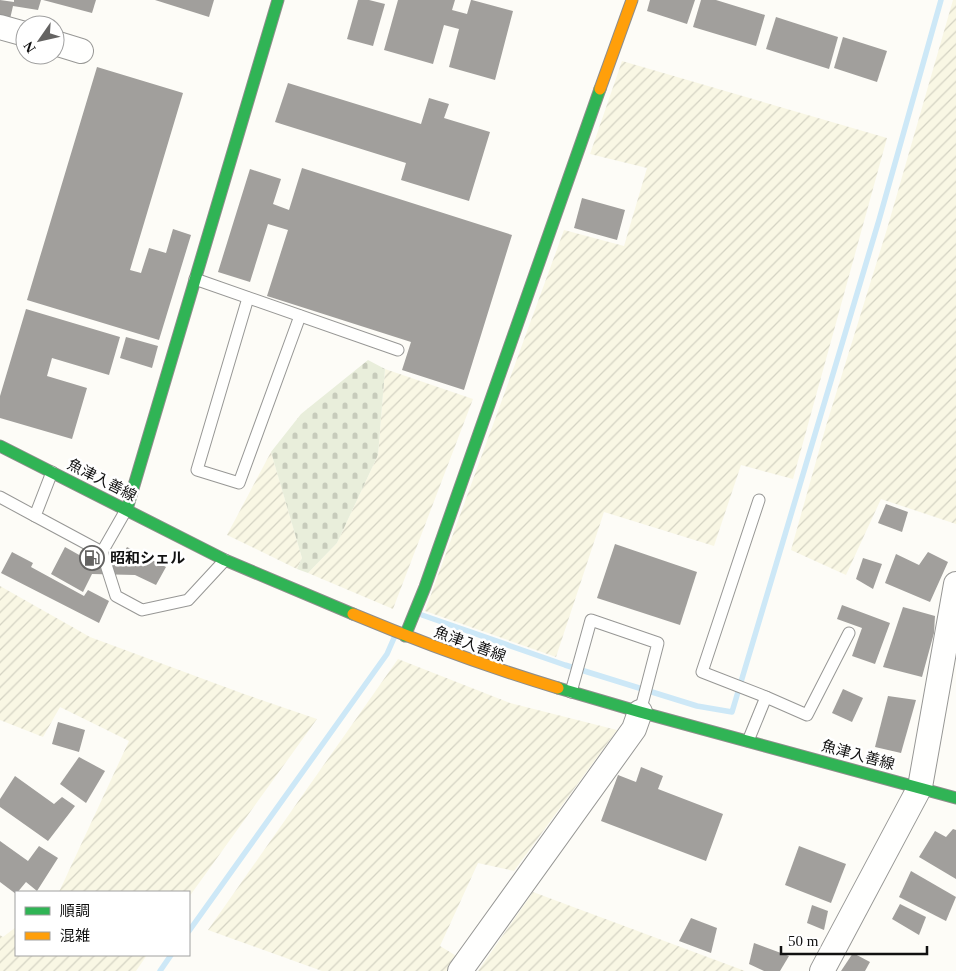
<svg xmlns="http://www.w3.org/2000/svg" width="956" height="971" viewBox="0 0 956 971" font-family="'Times New Roman','Noto Sans JP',serif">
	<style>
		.farmland { fill: url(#farmland-furrows) }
		.cemetery { fill: url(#cemetery-stones) }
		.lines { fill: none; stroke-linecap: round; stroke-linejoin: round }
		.stream { stroke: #cde8f7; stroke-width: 5.5 }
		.building { fill: #a19f9c }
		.lane-casing { stroke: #979795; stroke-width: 13 }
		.street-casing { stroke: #979795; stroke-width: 26 }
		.fast-casing { stroke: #8e8d8b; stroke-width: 13 }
		.slow-casing { stroke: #8e8d8b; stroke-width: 13 }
		.lane { stroke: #fffffe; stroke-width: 11 }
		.street { stroke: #fffffe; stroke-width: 24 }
		.fast { stroke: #30b455; stroke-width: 11 }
		.slow { stroke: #ff9f0a; stroke-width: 11 }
		.labels { text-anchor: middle; stroke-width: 5; stroke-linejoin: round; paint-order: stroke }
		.street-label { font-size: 15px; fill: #111; stroke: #fff }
		.poi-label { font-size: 15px; font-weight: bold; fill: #111; stroke: #fff; text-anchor: start }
	</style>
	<defs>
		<pattern id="farmland-furrows" width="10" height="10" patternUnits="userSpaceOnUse" patternTransform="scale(1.25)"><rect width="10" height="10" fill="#f9f7e4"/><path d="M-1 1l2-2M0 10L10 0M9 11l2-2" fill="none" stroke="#d4d3c3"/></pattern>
		<pattern id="cemetery-stones" width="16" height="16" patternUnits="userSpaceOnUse" patternTransform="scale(1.25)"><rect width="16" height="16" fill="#e9eedb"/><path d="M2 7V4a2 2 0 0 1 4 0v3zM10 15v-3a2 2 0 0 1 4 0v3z" fill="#c7cbbb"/></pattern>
	</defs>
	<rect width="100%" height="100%" fill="#fdfcf7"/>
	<g class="farmland">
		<polygon points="953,0 956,0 956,524 881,499 846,575 791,550 826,426 887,229"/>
		<polygon points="622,61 887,138 793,479 741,465 714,546 604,512 556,657 425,611 564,230 624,246 647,168 590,154"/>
		<polygon points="385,369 473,399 393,609 308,573 337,543 378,455"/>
		<polygon points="271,452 302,558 297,569 227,535"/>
		<polygon points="0,586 90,637 244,694 317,719 189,897 189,892 59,892 129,741 60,707 43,737 0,720"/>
		<polygon points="398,659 510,703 617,730 514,871 478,863 440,946 458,957 447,971 322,971 208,930"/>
		<polygon points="533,892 745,971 478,971"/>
		<polygon points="16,927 16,955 147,955 136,971 0,971 0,935 3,937"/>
	</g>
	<polygon class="cemetery" points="368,360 385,369 378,455 337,543 308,573 297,569 302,558 271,452 301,414"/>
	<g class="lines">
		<g class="stream">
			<polyline points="422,615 565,665 697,706 732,712 879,220 941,0"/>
			<polyline points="189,931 387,654 394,638"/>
			<polyline points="160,971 171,955"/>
		</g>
	</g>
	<g class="building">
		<polygon points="0,0 14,2 14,0 41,0 38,10 13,6 10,19 0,16"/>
		<polygon points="43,0 96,0 92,13"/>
		<polygon points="155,0 214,0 209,17"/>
		<polygon points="358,0 369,0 385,4 373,46 347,39"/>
		<polygon points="398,0 455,0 452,10 467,14 471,0 472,0 513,11 495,80 449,67 459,29 444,25 433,64 384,50"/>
		<polygon points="650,0 695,0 687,24 647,11"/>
		<polygon points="701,0 716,0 765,15 756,46 693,27"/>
		<polygon points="776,17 838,37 829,69 766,49"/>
		<polygon points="843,37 887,51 877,82 834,68"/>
		<polygon points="97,67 183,93 130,270 141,273 149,248 166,253 173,229 191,235 159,340 27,300"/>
		<polygon points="288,83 421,124 429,98 449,104 444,118 490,132 469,201 401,180 406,163 275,122"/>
		<polygon points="302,168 512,235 464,390 402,370 411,342 267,296 288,230 268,224 250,282 218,272 250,169 281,179 273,204 289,210"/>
		<polygon points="582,198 625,210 617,240 574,228"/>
		<polygon points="26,309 120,337 109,375 52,358 47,376 87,388 72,439 0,418 0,396"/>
		<polygon points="126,337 158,346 152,368 120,358"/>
		<polygon points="886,504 908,512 902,532 878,523"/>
		<polygon points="615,544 697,572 680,625 597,598"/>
		<polygon points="65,547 81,556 122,556 127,547 166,567 156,585 135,575 92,574 83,592 51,574"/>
		<polygon points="12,552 33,563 31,567 84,596 88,590 109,601 99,623 1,573"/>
		<polygon points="928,552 948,562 930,602 885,583 896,554 919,565"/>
		<polygon points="863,558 882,564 873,589 856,579"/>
		<polygon points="842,605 890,623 875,664 852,656 862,628 837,619"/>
		<polygon points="903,607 935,616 934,633 922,677 883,667"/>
		<polygon points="843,689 863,698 852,722 832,713"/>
		<polygon points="888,696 916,700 901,753 875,747"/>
		<polygon points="58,722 85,730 79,752 52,744"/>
		<polygon points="79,757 105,771 86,803 60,784"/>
		<polygon points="641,767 663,776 658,789 723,814 706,861 601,821 618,775 636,782"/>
		<polygon points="15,776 54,804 62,797 75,806 48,841 0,807 0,799"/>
		<polygon points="953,829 956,830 956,879 919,857 935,831 946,837"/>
		<polygon points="0,841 28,861 39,846 58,858 37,891 26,882 16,894 0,882"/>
		<polygon points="799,846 846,864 831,903 785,885"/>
		<polygon points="911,871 956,897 946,921 899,897"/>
		<polygon points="900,904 926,917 919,935 892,919"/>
		<polygon points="812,905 828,911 824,930 807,923"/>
		<polygon points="691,918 717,928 711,953 679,941"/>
		<polygon points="754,943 789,956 780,971 764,971 749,964"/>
		<polygon points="853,953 870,962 865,971 841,971"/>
	</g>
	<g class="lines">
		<defs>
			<g id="lane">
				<polyline points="195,279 398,350"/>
				<polyline points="248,298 197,470 239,483 300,316"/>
				<polyline points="52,472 35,516 102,552"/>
				<polyline points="0,497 35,516"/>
				<polyline points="759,500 702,672 766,697"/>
				<polyline points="126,510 102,552 116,596 142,610 188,600 225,560"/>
				<polyline points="571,692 591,620 658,643 640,712"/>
				<polyline points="748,741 766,697 807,715 849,633"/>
			</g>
			<g id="street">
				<polyline points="0,27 25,34"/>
				<polyline points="55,43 81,51"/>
				<polyline points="460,971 634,729 640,712"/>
				<polyline points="822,971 920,787 956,584"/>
			</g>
			<g id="fast">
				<polyline points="0,446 225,560 353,614"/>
				<polyline points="127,509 278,0"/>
				<polyline points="405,636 425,587 600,89"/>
				<polyline points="558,688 640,712 956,798"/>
			</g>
			<g id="slow">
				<polyline points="600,89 632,0"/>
				<path d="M353,614C420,642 488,667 558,688"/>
			</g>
		</defs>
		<use href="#lane" class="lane-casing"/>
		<use href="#street" class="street-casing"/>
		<use href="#fast" class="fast-casing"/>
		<use href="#slow" class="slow-casing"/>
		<use href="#lane" class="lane"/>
		<use href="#street" class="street"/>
		<use href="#fast" class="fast"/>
		<use href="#slow" class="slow"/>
	</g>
	<defs>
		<symbol id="fuel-ring" viewBox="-11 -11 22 22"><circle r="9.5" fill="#fff" stroke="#646362" stroke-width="1.5"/><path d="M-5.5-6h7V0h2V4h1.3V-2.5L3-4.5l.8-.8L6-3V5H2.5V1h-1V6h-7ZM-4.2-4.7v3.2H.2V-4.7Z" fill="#646362"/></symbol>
	</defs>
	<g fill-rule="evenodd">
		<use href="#fuel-ring" x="78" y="544" width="28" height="28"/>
	</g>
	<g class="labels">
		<g class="street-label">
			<text transform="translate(102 480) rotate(27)" y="5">魚津入善線</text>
			<text transform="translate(470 644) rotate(20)" y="5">魚津入善線</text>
			<text transform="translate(858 755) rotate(15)" y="5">魚津入善線</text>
		</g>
		<g class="poi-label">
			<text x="110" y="563">昭和シェル</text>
		</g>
	</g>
	<rect x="15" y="891" width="175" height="65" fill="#ffffff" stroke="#a0a0a0"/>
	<rect x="25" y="907" width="25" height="8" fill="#30b455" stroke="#a0a0a0"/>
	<text x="60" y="916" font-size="15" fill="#111111">順調</text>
	<rect x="25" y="932" width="25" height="8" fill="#ff9f0a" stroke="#a0a0a0"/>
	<text x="60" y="941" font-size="15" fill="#111111">混雑</text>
	<g transform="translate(40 40) rotate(236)"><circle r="24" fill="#ffffff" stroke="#a0a0a0"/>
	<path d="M0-4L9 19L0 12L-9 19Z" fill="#646362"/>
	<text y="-8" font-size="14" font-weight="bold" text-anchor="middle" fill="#111111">N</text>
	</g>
	<path d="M781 946v8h146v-8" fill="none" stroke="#111111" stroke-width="2.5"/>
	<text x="788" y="946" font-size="15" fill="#111111" stroke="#ffffff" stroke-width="4" paint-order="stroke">50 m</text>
</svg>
